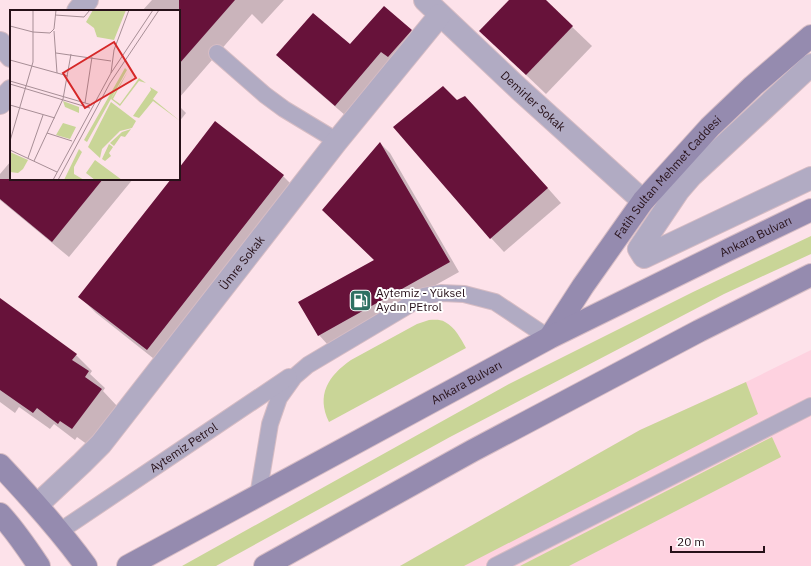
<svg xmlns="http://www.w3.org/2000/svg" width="811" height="566" viewBox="0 0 811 566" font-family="'IBM Plex Sans',sans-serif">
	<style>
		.built { fill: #fed2e0 }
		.green { fill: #c9d597 }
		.shadow { fill: #0003 }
		.building { fill: #67123a }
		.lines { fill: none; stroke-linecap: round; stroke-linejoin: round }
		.lane-casing { stroke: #d6bcc4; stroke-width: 18 }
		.street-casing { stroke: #d6bcc4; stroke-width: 24 }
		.secondary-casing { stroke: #d6bcc4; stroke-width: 24 }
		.lane { stroke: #b1abc3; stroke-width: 16 }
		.street { stroke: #b1abc3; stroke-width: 22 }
		.secondary { stroke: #958baf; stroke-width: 22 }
		.labels { text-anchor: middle; stroke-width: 4; stroke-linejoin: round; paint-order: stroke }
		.street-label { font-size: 12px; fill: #271119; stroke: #fff }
		.poi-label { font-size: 12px; fill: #271119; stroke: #fff; text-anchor: start }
		.inset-road { fill: none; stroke: #a78e96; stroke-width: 1 }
		.view { fill: #d62828; fill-opacity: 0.15; stroke: #d62828; stroke-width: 2 }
		.inset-edge { fill: none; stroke: #271119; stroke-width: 2 }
	</style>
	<rect width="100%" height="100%" fill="#fde2ea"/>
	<polygon class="built" points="811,350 811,566 400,566 640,430 746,382"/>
	<g class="green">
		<polygon points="811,236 811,254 724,294 450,437 216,566 182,566 509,384 693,292"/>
		<path d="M429,320C434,320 440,319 445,322C455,327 461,339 466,348L329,422C316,395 328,376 351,360L417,324Z"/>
		<polygon points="746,382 758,414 610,491 464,566 400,566 640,430"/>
		<polygon points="772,437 781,457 569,566 520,566"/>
	</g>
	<g class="shadow">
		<polygon points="152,0 284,0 262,24 252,14 179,98 179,11 142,11"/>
		<polygon points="510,0 544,0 592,46 546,94 500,50"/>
		<polygon points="411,31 428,47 405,74 353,122 295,72 278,55 350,46"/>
		<polygon points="465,97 479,111 561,203 504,252 491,238"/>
		<polygon points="179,106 186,113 179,122"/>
		<polygon points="380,143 390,153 459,272 328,345 319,335 375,260"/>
		<polygon points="11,161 11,179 133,179 69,257 0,200 0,174"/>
		<polygon points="179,170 283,176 299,192 163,366 96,313 80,297 172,179 179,179"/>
		<polygon points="0,299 76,355 92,371 90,374 105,388 103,391 117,406 88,445 77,437 75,440 54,424 50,429 19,407 15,413 0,402"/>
	</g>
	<g class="building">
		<polygon points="179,0 235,0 179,64"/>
		<polygon points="509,0 546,0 573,26 526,75 479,31"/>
		<polygon points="384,6 412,30 388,57 381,52 335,106 276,55 313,13 350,44"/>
		<polygon points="443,86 457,100 465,96 548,188 490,239 393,127"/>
		<polygon points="215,121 284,175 147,350 78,297 171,179 179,179 179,168"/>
		<polygon points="380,142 450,262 318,336 298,302 374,260 322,210"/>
		<polygon points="0,179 103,179 52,242 0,199"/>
		<polygon points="0,298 77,354 72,360 89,371 85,377 102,389 72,429 60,421 58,424 37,408 33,413 0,390"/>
	</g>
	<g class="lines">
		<defs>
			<g id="lane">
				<polyline points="217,53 265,95 284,109 337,141"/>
				<polyline points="258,496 270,424 279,398 294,377 308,365 424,296 441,293 464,294 495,302 549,338"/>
				<path id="s1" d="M60,531L289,377"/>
				<polyline points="495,566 811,406"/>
			</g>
			<g id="street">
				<path id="s2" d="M425,0L519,89L643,201"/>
				<polyline points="78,11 87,0"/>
				<polyline points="0,43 11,56"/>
				<polyline points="811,65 691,176 678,191 639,249 644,257 811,178"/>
				<polyline points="0,103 11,91"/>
				<path id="s3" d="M37,505L82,463L101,444L337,141L440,15"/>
			</g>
			<g id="secondary">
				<path id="s4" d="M550,337L583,286L643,201L710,127L753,86L811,36"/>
				<path d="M0,465C30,497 60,530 86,566"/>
				<path d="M0,514C15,530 27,548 39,566"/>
				<path id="s5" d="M128,566L549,338L728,250L811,210"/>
				<polyline points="265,566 472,451 699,331 811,275"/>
			</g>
		</defs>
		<use href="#lane" class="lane-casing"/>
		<use href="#street" class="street-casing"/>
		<use href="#secondary" class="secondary-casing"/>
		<use href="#lane" class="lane"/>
		<use href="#street" class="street"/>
		<use href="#secondary" class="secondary"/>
	</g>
	<defs>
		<symbol id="fuel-square" viewBox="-11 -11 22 22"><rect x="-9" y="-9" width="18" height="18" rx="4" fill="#2d7062" stroke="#fff"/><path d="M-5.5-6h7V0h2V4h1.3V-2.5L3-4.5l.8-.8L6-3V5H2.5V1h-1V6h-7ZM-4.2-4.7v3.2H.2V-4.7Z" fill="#fff"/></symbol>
	</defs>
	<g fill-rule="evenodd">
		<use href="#fuel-square" x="348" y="288" width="25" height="25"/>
	</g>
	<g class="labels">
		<g class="street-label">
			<text dy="4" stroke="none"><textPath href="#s2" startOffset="148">Demirler Sokak</textPath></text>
			<text dy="4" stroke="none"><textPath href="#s4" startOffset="199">Fatih Sultan Mehmet Caddesi</textPath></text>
			<text dy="4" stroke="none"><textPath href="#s5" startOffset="709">Ankara Bulvarı</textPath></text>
			<text dy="4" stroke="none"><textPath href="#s3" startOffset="318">Ümre Sokak</textPath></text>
			<text dy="4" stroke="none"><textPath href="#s5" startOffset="385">Ankara Bulvarı</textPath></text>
			<text dy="4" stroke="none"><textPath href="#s1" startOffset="149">Aytemiz Petrol</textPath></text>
		</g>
		<g class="poi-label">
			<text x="376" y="297">Aytemiz - Yüksel<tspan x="376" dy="14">Aydın PEtrol</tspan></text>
		</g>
	</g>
	<g transform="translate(10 10)">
		<rect width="170" height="170" fill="#fde2ea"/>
		<path d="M83,0H116L104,30L87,27L84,18L76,12ZM115,58L117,60L77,132L74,130ZM118,61L103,89L110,94L129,68L136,73L129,71L110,96L101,89ZM140,77L148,82L143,89L170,111L143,91L129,108L123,106L141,80ZM53,91L69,97V103L55,97ZM101,92L126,111L122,118L110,121L92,139L90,148L78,137ZM53,113L66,117L60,129L46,125ZM121,119L115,127L111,126L104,136L100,133L112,122ZM99,134L103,137L99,143L101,146L95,151L92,149ZM69,139L72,142L64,157V164L74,170H54ZM0,142L18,150L13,159L8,163L0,162ZM85,150L112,170H85L76,163Z" fill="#c9d597"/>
		<path class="inset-road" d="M45,5L74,7L80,0M0,16L23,22L40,23L44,19L46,0M44,21L47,63M46,43L101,51M0,50L58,66M101,63L104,40L119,0M0,71L82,95M0,74L80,98M75,93L82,47M0,95L45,108M37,123L62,131M0,131L23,52V0M0,140L47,162M18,148L33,105M24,151L53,89L61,44M43,170L101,63L143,0M48,170L100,73L149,0"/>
		<path class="view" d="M104,32L126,68L75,98L53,63Z"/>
		<rect width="170" height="170" class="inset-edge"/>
	</g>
	<path d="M671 546v6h93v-6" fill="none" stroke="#271119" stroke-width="2"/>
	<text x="677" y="546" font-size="12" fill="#271119" stroke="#ffffff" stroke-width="3" paint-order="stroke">20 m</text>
</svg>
